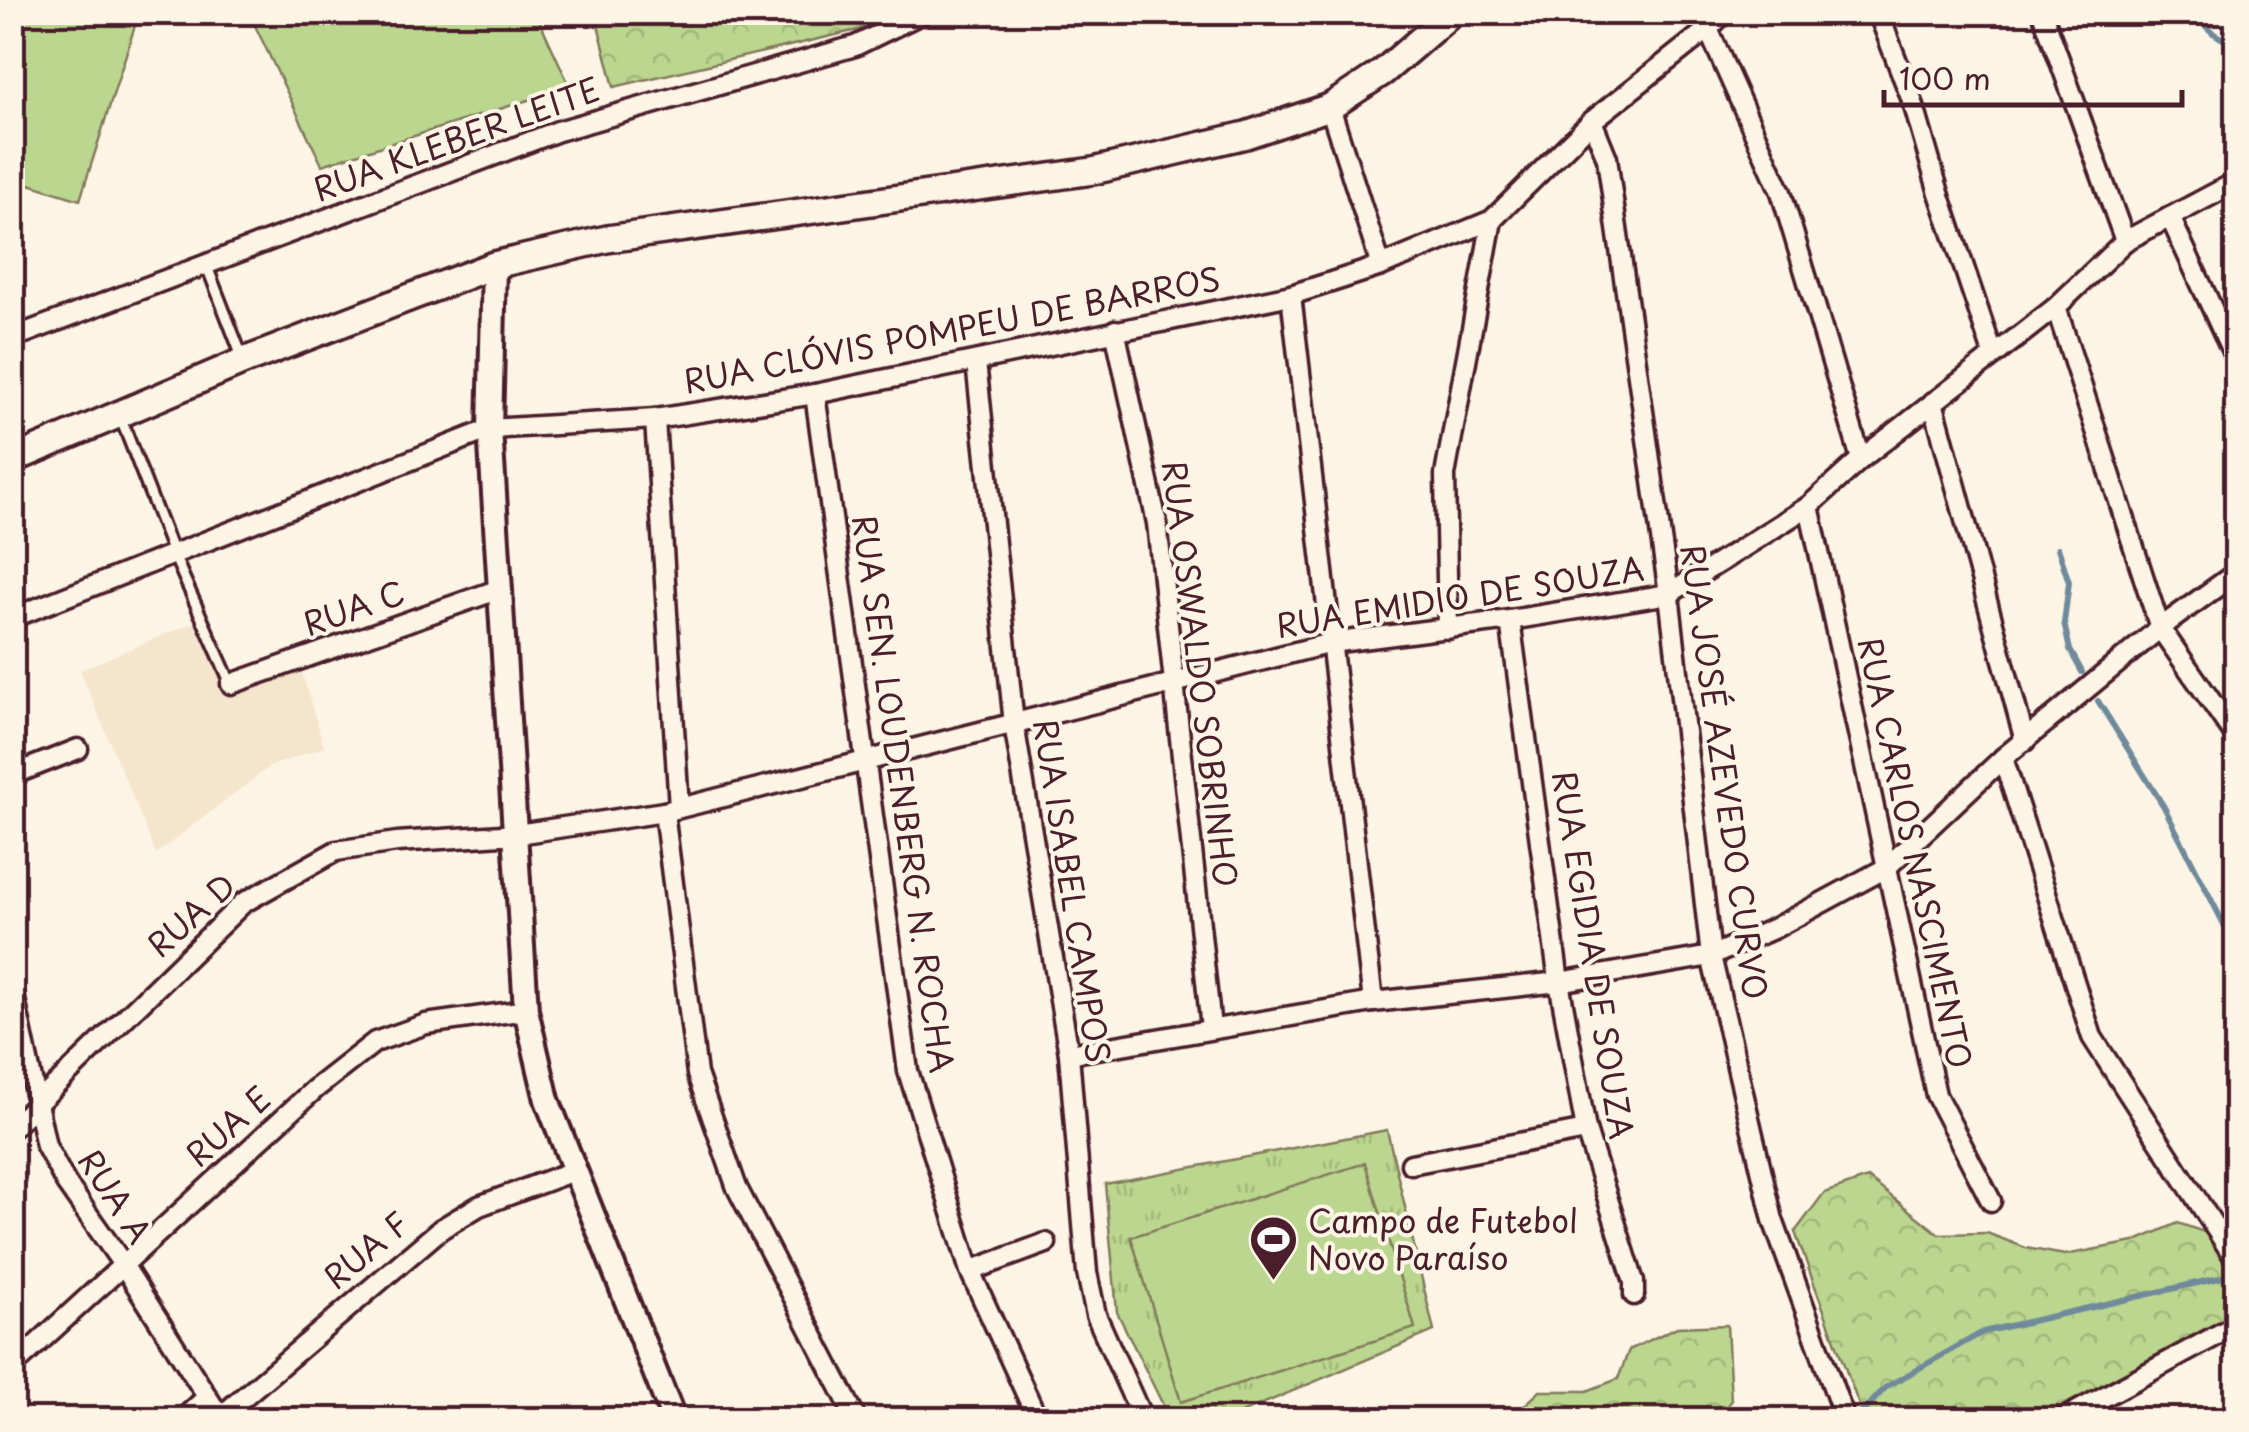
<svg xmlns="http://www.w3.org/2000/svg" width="2249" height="1432" viewBox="0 0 2249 1432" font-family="'Playpen Sans',sans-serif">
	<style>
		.built { fill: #f5e5cd }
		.forest { fill: url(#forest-crowns); stroke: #827a5c; stroke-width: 2.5 }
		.park { fill: url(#park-tufts); stroke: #827a5c; stroke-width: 2.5 }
		.garden { fill: #bbd68e; stroke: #827a5c; stroke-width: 2.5 }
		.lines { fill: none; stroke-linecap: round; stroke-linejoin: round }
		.stream { stroke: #6f8a9c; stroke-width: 6 }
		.service-casing { stroke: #4a1f2b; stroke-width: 16 }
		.minor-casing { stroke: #4a1f2b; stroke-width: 25 }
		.tertiary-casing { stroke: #4a1f2b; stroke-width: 30 }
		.secondary-casing { stroke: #4a1f2b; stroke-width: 32 }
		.service { stroke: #fcf5e5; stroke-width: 9 }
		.minor { stroke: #fcf5e5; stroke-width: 18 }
		.tertiary { stroke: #fcf5e5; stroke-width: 22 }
		.secondary { stroke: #fcf5e5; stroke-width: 25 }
		.labels { text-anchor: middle; stroke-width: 8; stroke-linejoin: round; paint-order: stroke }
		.street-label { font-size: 32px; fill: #4a1f2b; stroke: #fcf5e5 }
		.poi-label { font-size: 32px; fill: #4a1f2b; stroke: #fcf5e5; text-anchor: start }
	</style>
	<defs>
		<pattern id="forest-crowns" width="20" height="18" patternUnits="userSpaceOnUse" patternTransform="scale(2.5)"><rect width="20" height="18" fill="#bbd68e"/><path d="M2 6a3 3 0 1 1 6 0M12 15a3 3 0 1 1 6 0" fill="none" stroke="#a2b77b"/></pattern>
		<pattern id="park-tufts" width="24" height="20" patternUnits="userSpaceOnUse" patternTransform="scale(2.5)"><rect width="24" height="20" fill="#bbd68e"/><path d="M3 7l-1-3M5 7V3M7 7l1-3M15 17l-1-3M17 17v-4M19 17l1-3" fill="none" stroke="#a2b77b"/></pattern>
	</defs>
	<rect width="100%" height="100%" fill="#fcf5e5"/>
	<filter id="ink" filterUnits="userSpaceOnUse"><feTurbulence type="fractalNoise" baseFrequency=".01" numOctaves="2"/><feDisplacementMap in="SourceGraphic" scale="20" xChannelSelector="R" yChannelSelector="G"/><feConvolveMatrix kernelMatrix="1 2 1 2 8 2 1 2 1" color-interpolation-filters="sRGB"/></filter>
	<g filter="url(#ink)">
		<polygon class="built" points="197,621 229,690 301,670 324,747 269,767 156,854 80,670"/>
		<g class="forest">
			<polygon points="595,13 595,12 892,13 857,30 614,87"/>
			<polygon points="1868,1178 1939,1234 1987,1233 2026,1248 2065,1255 2134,1242 2178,1223 2210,1234 2236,1276 2236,1312 2038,1419 1864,1419 1795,1232 1824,1193"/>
			<polygon points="1727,1325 1731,1400 1718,1419 1510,1419 1540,1391 1587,1391 1618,1379 1629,1350 1677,1327"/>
		</g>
		<polygon class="park" points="1387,1130 1434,1331 1227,1419 1170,1419 1117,1312 1105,1184"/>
		<g class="garden">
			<polygon points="13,12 139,13 80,200 13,179"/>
			<polygon points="249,13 536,13 570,87 322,165"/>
			<polygon points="1365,1163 1415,1328 1181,1402 1131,1237"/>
		</g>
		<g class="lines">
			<g class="stream">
				<polyline points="2191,12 2213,33 2236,47"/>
				<polyline points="2058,548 2069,582 2064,623 2070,650 2082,672"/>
				<polyline points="2098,701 2164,807 2236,948"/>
				<polyline points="1860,1415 1886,1387 1983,1332 2228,1276"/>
			</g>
			<defs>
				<g id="service">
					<polyline points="206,264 243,359"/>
					<polyline points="121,419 173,553 231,684"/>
				</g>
				<g id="minor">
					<polyline points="1878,12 1913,103 1939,193 1993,354"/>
					<polyline points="2042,12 2125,241"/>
					<polyline points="1708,29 1781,192 1861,459"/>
					<polyline points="1330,107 1381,266"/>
					<polyline points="1592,121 1607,158 1669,594 1711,956 1773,1220 1845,1420"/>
					<polyline points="2170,217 2236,360"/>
					<polyline points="1291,295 1373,1002"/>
					<polyline points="2056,307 2160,628 2236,737"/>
					<polyline points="1115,330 1157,523 1211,1028"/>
					<polyline points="12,338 558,131 855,46 925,12"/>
					<polyline points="976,362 1014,724 1069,1054 1087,1273 1096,1315 1143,1420"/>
					<polyline points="815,394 908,1071 970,1271 1038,1420"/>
					<polyline points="1933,402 2025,741"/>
					<polyline points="655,419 679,808"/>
					<polyline points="1809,506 1936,1095 1991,1201"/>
					<polyline points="12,618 490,429 655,419 815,394 1291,295 1381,266 1492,220 1592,121 1708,29 1725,12"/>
					<polyline points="1510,620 1559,982 1586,1130 1634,1282 1634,1295"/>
					<polyline points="1448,629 1445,475 1492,220"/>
					<polyline points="231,684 497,590"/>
					<polyline points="2003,758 2092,1037 2236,1260"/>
					<polyline points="12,775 78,749"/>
					<polyline points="664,812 697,1074 737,1188 857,1420"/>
					<polyline points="12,985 46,1146 66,1183 122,1263 222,1420"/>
					<polyline points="1069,1054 1373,1002 1559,982 1711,956 1775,928 1886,868 2003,758 2160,628 2236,573"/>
					<polyline points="12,1128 243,903 336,851 397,842 517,834 664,812 1331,643 1510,620 1669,594 1809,506 1861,459 2056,307 2125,241 2236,182"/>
					<polyline points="1411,1164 1586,1130"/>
					<polyline points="970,1271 1046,1243"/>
					<polyline points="12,1367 315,1089 375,1042 426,1024 526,1010"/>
					<polyline points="220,1417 441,1229 479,1206 576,1170"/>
					<polyline points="182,1420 207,1397"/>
					<polyline points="2061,1420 2236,1325"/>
				</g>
				<polyline id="tertiary" points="494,265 490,429 526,1010 547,1100 674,1420"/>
				<polyline id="secondary" points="12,460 244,361 494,265 607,239 1093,171 1246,135 1330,107 1383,72 1453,12"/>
			</defs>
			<use href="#service" class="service-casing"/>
			<use href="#minor" class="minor-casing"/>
			<use href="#tertiary" class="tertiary-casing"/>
			<use href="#secondary" class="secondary-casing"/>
			<use href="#service" class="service"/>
			<use href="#minor" class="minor"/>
			<use href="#tertiary" class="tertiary"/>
			<use href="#secondary" class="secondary"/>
		</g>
	</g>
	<defs>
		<symbol id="stadium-pin" viewBox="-11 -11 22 30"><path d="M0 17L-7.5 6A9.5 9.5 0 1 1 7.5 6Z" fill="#4a1f2b" stroke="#fcf5e5"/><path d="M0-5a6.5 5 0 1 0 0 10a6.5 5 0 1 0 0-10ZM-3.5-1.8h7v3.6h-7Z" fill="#fff"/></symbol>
	</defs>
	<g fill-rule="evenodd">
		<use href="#stadium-pin" x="1246" y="1212" width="55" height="75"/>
	</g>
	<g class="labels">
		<g class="street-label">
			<text transform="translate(457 140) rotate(-20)" y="11">RUA KLEBER LEITE</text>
			<text transform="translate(952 331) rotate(-11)" y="11">RUA CLÓVIS POMPEU DE BARROS</text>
			<text transform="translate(1460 598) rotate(-9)" y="11">RUA EMIDIO DE SOUZA</text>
			<text transform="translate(354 609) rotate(-19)" y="11">RUA C</text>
			<text transform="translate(1199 674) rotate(83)" y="11">RUA OSWALDO SOBRINHO</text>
			<text transform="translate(1723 772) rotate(82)" y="11">RUA JOSÉ AZEVEDO CURVO</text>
			<text transform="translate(902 794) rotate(82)" y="11">RUA SEN. LOUDENBERG N. ROCHA</text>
			<text transform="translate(1914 853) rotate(78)" y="11">RUA CARLOS NASCIMENTO</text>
			<text transform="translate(1071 891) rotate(81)" y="11">RUA ISABEL CAMPOS</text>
			<text transform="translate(192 916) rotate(-42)" y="11">RUA D</text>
			<text transform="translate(1592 955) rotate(81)" y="11">RUA EGIDIA DE SOUZA</text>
			<text transform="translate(229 1127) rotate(-42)" y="11">RUA E</text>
			<text transform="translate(114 1197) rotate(57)" y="11">RUA A</text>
			<text transform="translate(367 1251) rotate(-40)" y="11">RUA F</text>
		</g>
		<g class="poi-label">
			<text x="1308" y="1233">Campo de Futebol<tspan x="1308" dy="37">Novo Paraíso</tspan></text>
		</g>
	</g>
	<rect width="2249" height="1432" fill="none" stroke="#fcf5e5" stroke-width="50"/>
	<rect x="25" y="25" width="2199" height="1382" fill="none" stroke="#4a1f2b" stroke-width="4" filter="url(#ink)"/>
	<path d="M1884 90v15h298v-15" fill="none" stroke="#4a1f2b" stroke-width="5"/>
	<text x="1899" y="90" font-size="30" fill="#4a1f2b" stroke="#fcf5e5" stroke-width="8" paint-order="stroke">100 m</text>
</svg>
